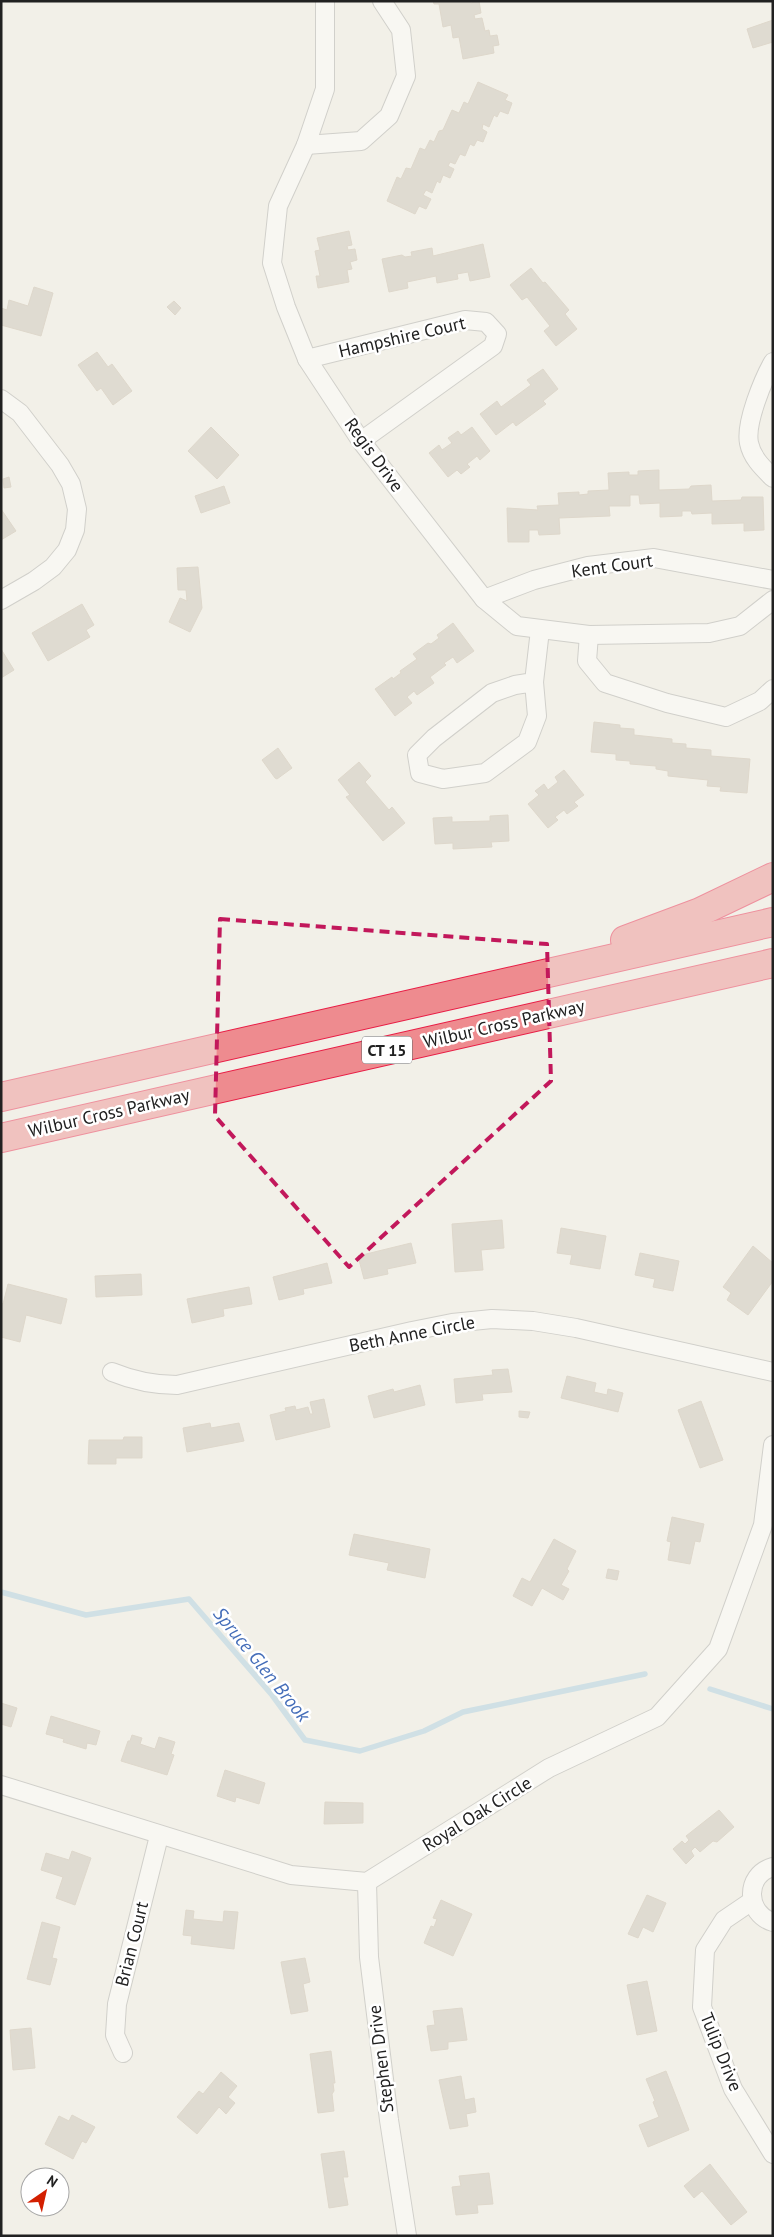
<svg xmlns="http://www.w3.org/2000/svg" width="774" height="2237" viewBox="0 0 774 2237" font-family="'PT Sans',sans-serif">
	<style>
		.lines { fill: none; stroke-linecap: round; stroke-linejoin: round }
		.stream { stroke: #a6cce2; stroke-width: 5.5 }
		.building { fill: #c8c0b6; stroke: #c5b9a9 }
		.street-casing { stroke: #a8a8a8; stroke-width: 20 }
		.highway-casing { stroke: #e81d45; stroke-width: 30 }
		.street { stroke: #fff; stroke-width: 18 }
		.highway { stroke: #ee8b8f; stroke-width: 28 }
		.marked { fill: none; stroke: #c2185b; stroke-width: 4; stroke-dasharray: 10 6; stroke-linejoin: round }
		.labels { text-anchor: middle; stroke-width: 5; stroke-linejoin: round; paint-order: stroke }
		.shield { fill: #fff; stroke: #646464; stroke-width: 1 }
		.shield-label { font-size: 16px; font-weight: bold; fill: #212121 }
		.street-label { font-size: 18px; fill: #212121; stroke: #fff }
		.water-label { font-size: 19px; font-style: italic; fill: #456eb9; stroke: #fff }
	</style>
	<rect width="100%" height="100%" fill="#f2f0e8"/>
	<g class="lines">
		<g class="stream">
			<polyline points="1,1592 86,1615 189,1599 272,1695 305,1740 360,1751 424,1731 463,1712 645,1674"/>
			<polyline points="710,1689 773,1709"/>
		</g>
	</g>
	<g class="building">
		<polygon points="433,1 470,1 471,3 479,1 481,13 474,15 475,19 482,18 485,31 489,30 490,36 497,35 499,45 493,46 494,53 463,59 459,37 453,38 451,25 443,27 439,4 434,4"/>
		<polygon points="773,20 773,42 753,48 747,29"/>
		<polygon points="478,82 508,95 505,100 512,103 508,114 500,111 497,117 494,115 489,127 483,124 482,129 487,132 483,142 477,140 474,146 470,144 465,156 460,154 455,164 450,162 448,166 454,169 450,178 443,175 440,183 437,181 432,193 426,190 423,195 431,199 426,209 419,206 415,214 387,201 397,177 401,179 406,168 411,169 420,148 425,150 430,140 434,142 439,131 443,130 452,110 459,113 464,102 468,104"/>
		<polygon points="349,231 352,245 347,246 348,250 355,249 357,260 350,262 352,269 347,270 349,282 318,288 316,276 320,276 315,251 320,250 317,238"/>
		<polygon points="483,244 490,277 470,281 468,272 457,274 458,279 437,283 436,276 407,282 408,288 389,292 382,259 402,255 405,257 412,256 411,252 432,248 433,256"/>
		<polygon points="531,268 543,283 545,282 569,310 565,314 577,329 556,346 544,331 550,326 527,297 522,300 510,285"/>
		<polygon points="34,287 53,293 41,336 1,325 1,308 7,310 9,300 28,306"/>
		<polygon points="174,301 181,308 175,315 167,307"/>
		<polygon points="97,352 108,367 112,364 132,391 113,405 101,388 97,391 78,365"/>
		<polygon points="543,369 558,389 543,401 546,404 516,426 513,422 496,435 480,414 497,401 501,407 531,385 527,380"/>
		<polygon points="211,427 239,455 217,479 188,451"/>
		<polygon points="472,427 490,451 480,460 477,456 467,464 470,467 461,474 457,470 448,477 429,453 439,445 442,450 452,443 448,438 458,431 461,435"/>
		<polygon points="659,470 659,490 689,489 691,486 711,485 712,501 741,500 742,497 763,497 764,530 744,531 744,523 712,524 712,513 692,514 691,511 682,511 682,516 660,517 660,503 640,504 639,495 630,495 630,506 609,506 610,516 559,518 560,534 539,535 538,530 529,530 529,542 508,542 507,508 538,510 537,506 559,505 558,493 579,492 579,495 588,494 588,491 609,490 608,473 629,472 629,475 638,475 638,471"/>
		<polygon points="9,477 11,487 4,488 3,479"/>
		<polygon points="224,486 230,503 201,513 195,496"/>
		<polygon points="1,509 16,531 1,540"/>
		<polygon points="198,567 202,608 190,632 169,622 180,598 187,601 186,590 178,590 177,568"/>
		<polygon points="82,604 94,625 86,630 90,637 48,661 32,633"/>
		<polygon points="453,623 474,651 457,663 453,657 444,663 446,665 430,677 434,683 417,695 414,691 407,697 412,703 395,716 375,689 392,677 393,679 401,673 400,671 417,659 413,654 428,643 431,644 439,638 437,635"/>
		<polygon points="1,649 14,670 1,678"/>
		<polygon points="594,722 620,725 620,728 634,729 634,735 672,739 672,743 686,744 686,748 711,750 711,756 750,759 747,793 720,791 721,787 707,786 708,780 668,776 668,771 656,769 656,766 630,764 630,761 616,760 616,754 591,752"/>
		<polygon points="278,748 292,768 277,779 275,778 262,760"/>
		<polygon points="359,762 371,776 365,782 389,810 392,807 405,823 383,841 346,797 350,795 338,780"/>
		<polygon points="564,770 584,795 574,802 578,806 567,814 564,810 555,817 558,820 548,828 528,804 539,795 535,791 544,784 548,790 558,782 555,777"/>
		<polygon points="508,815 509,841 491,842 492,847 453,849 453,843 435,844 433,818 452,817 452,822 490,821 490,816"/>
		<polygon points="502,1220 504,1248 481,1250 483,1270 455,1272 452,1224"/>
		<polygon points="561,1228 606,1236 600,1269 570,1264 572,1255 557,1253"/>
		<polygon points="411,1243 416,1263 387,1269 388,1274 364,1279 358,1256"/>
		<polygon points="753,1246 773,1263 773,1281 748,1315 727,1300 731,1293 723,1287"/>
		<polygon points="640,1253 679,1261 673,1291 653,1287 655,1279 635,1275"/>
		<polygon points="327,1263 332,1283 303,1289 304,1294 279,1300 273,1277"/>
		<polygon points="141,1274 142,1295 96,1297 95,1276"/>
		<polygon points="8,1284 67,1299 61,1324 26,1315 20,1342 1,1337 1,1303 3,1304"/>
		<polygon points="249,1287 252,1304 223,1309 224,1316 192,1323 187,1299"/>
		<polygon points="508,1369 512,1392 482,1394 483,1400 456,1403 454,1379 493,1375 492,1370"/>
		<polygon points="567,1376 596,1383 594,1392 607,1395 608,1389 623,1393 618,1412 561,1398"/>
		<polygon points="420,1385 425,1405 374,1418 368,1396 393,1389 394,1392"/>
		<polygon points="324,1399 330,1427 276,1440 270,1415 286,1411 285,1408 295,1406 296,1410 308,1407 310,1414 313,1414 310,1402"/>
		<polygon points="701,1401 723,1460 700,1468 678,1410"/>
		<polygon points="519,1411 530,1412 528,1418 519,1417"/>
		<polygon points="210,1423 211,1428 239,1423 244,1441 187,1452 183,1428"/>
		<polygon points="124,1437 142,1437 142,1458 116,1458 116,1464 88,1464 89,1440 123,1440"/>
		<polygon points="672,1517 704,1524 700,1542 695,1541 690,1564 668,1560 671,1542 667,1541"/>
		<polygon points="354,1534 430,1549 425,1578 387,1570 389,1563 349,1555"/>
		<polygon points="554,1539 576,1551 567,1569 569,1571 561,1585 569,1589 563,1600 542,1588 532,1606 513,1596 522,1578 530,1582"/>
		<polygon points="608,1569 619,1571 617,1580 606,1578"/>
		<polygon points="1,1703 17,1708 11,1727 1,1724"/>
		<polygon points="51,1716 100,1731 96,1745 87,1743 86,1749 63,1742 64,1739 46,1734"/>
		<polygon points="132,1735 142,1738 140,1744 155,1749 159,1737 175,1742 171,1754 174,1755 167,1775 121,1761 128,1741 130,1741"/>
		<polygon points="225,1770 265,1783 259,1804 236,1797 235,1802 217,1796"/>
		<polygon points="325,1802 363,1803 363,1823 324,1824"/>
		<polygon points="719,1810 734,1827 717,1842 713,1841 700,1852 695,1847 691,1851 694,1856 686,1864 673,1849 682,1841 685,1844 689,1840 686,1836"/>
		<polygon points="72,1851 91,1858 75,1905 56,1898 63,1877 41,1870 46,1853 69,1860"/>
		<polygon points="647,1895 666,1903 653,1932 643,1927 638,1938 628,1934"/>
		<polygon points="441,1900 472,1914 453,1956 424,1943 431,1926 434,1927 437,1919 433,1918"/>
		<polygon points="186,1910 194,1911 193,1919 223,1922 224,1911 238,1912 234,1949 191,1944 192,1936 183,1935"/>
		<polygon points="42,1922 60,1927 52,1958 57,1959 50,1985 27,1979"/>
		<polygon points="305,1958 310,1982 303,1984 308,2011 291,2014 281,1962"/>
		<polygon points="647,1981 657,2031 637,2035 627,1985"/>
		<polygon points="462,2008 467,2040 448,2042 448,2049 431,2051 427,2026 435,2025 433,2011"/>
		<polygon points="31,2028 35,2068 13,2070 10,2030"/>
		<polygon points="331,2051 335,2083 333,2083 334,2091 332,2094 334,2111 318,2113 310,2054"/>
		<polygon points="666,2071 689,2130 648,2147 639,2125 659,2117 653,2102 655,2101 646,2079"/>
		<polygon points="221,2072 237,2086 228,2097 235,2103 226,2114 219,2107 197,2134 177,2117 199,2091 203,2094"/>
		<polygon points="461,2076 465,2100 474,2098 476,2112 466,2114 468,2126 450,2129 439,2080"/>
		<polygon points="72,2115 95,2127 86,2143 82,2141 73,2159 45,2144 59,2116 69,2121"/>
		<polygon points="344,2151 348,2177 343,2177 348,2205 329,2208 321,2154"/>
		<polygon points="710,2164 747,2212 731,2225 702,2191 694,2198 684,2186"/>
		<polygon points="489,2173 493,2204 477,2205 478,2213 456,2215 452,2187 461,2186 459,2176"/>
	</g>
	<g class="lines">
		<defs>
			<g id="street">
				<polyline points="325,1 325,89 306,145 278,206 272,263 286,307 307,359 361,441 484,599 517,626 589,635 709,633 740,626 773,600"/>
				<polyline points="306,145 361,141 389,116 406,76 401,30 382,1"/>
				<polyline points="307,359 465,320 486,322 497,334 493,346 361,441"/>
				<path d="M773,362C763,380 745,423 749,443C752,458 763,468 773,478"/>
				<polyline points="1,399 20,413 60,465 71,484 77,509 75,530 67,550 53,567 34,581 1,600"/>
				<polyline points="484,599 534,580 588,566 654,558 773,580"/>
				<polyline points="589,635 587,661 605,683 667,703 726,717 760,701 773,689"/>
				<polyline points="534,682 515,685 492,693 434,738 417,755 420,773 443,779 485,773 527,742 537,716 534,682 540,630"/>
				<path d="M112,1372C134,1381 153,1385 177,1385L412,1331L452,1323L492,1319L533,1321L576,1328L773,1372"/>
				<polyline points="1,1785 291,1875 367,1882 549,1768 657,1717 718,1649 763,1525 773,1445"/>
				<path d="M773,1867C744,1875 746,1914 773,1922"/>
				<polyline points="367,1882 369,1957 389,2120 407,2236"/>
				<polyline points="752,1901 724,1920 705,1950 702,2007 733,2089 773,2154"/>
				<polyline points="123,2053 115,2035 117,2004 159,1836"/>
			</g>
			<g id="highway">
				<polyline points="625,940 700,912 773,877"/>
				<polyline points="1,1097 773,922"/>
				<polyline points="1,1138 773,963"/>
			</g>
		</defs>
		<use href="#street" class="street-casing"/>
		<use href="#highway" class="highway-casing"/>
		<use href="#street" class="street"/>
		<use href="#highway" class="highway"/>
	</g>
	<path d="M0 0H774V2237H0ZM220,919L547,944L551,1081L349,1267L215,1116Z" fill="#f2f0e8" fill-opacity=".55" fill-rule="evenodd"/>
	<path class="marked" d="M220,919L547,944L551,1081L349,1267L215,1116Z"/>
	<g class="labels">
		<rect class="shield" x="362" y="1036.5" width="50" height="27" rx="4"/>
		<g class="shield-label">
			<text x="387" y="1056">CT 15</text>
		</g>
		<g class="street-label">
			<text transform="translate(402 337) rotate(-13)" y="6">Hampshire Court</text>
			<text transform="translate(374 455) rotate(54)" y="6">Regis Drive</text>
			<text transform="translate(612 566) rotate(-8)" y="6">Kent Court</text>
			<text transform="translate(504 1024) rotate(-13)" y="6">Wilbur Cross Parkway</text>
			<text transform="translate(109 1113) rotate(-13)" y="6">Wilbur Cross Parkway</text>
			<text transform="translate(412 1334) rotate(-11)" y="6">Beth Anne Circle</text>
			<text transform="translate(477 1814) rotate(-32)" y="6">Royal Oak Circle</text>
			<text transform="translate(132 1944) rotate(-76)" y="6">Brian Court</text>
			<text transform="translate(721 2052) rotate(68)" y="6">Tulip Drive</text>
			<text transform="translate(381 2059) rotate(-97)" y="6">Stephen Drive</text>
		</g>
		<g class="water-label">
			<text transform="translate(262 1664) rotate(51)" y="7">Spruce Glen Brook</text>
		</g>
	</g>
	<rect width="774" height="2237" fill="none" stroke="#212121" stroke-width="5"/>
	<g transform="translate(45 2192) rotate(34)"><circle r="24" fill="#ffffff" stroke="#a6a6a6"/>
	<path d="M0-4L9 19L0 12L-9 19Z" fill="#d31f00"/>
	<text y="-8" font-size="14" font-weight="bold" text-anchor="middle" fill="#212121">N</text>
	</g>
</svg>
